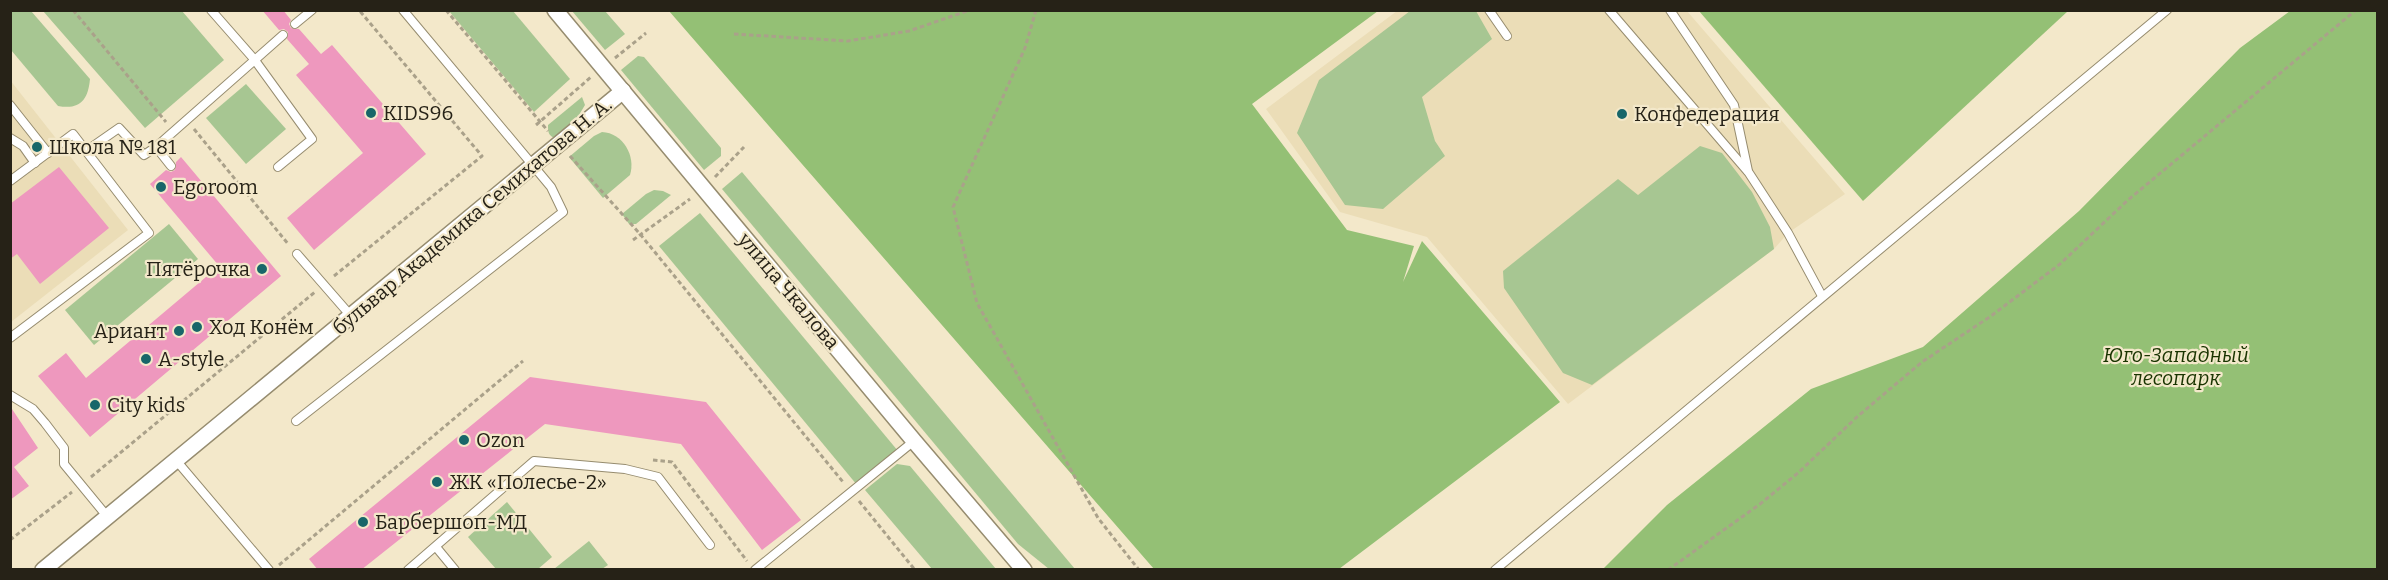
<svg xmlns="http://www.w3.org/2000/svg" width="2388" height="580" viewBox="0 0 2388 580" font-family="Bitter,serif">
	<style>
		.built { fill: #ebddb7 }
		.green { fill: #a7c692 }
		.forest { fill: #94c075 }
		.building { fill: #ee98be }
		.lines { fill: none; stroke-linecap: round; stroke-linejoin: round }
		.lane-casing { stroke: #968c6f; stroke-width: 10 }
		.street-casing { stroke: #968c6f; stroke-width: 18 }
		.path { stroke: #aaa18a; stroke-width: 3; stroke-dasharray: 4.5 3; stroke-linecap: butt }
		.lane { stroke: #fff; stroke-width: 8 }
		.street { stroke: #fff; stroke-width: 15 }
		.poi-dot { fill: #186669; stroke: #f3e8ca; stroke-width: 2 }
		.labels { text-anchor: middle; stroke-width: 4.5; stroke-linejoin: round; paint-order: stroke }
		.poi-label { font-size: 20px; fill: #262217; stroke: #f3e8ca; text-anchor: start }
		.street-label { font-size: 20px; fill: #262217; stroke: #f3e8ca }
		.park-label { font-size: 20px; font-style: italic; fill: #193400; stroke: #f3e8ca }
	</style>
	<rect width="100%" height="100%" fill="#f3e8ca"/>
	<g class="built">
		<polygon points="1397,11 1687,11 1845,194 1788,233 1774,249 1568,404 1427,237 1340,212 1266,109"/>
		<polygon points="10,80 128,230 11,322 10,322"/>
	</g>
	<g class="green">
		<path d="M10,11H31L90,79C88,100 80,110 58,106L11,50Z"/>
		<polygon points="43,11 182,11 224,60 145,128"/>
		<polygon points="449,11 513,11 570,79 534,112"/>
		<polygon points="572,11 605,11 625,34 605,50"/>
		<polygon points="1410,11 1476,11 1492,39 1422,97 1435,141 1445,156 1383,209 1345,205 1297,133 1319,80"/>
		<polygon points="638,56 644,57 721,148 721,156 704,170 621,70"/>
		<polygon points="246,84 286,129 246,164 206,118"/>
		<path d="M582,97L585,105L579,115L554,138C548,135 548,131 548,125Z"/>
		<path d="M602,132C623,133 636,156 630,175L603,198L569,157L594,136Z"/>
		<polygon points="1700,146 1722,153 1752,192 1770,227 1774,249 1592,385 1563,373 1504,288 1503,271 1618,179 1638,195"/>
		<polygon points="742,172 1075,569 1049,569 1018,544 722,189"/>
		<polygon points="654,190 663,191 671,195 636,224 629,224 622,214 646,194"/>
		<polygon points="700,213 898,451 857,485 659,246"/>
		<polygon points="169,224 198,259 94,345 65,310"/>
		<polygon points="897,464 910,466 996,569 932,569 865,490"/>
		<polygon points="507,502 552,557 538,569 496,569 468,537"/>
		<polygon points="589,541 608,565 602,569 554,569"/>
	</g>
	<g class="forest">
		<polygon points="669,11 1378,11 1252,104 1347,230 1414,246 1403,282 1422,241 1560,402 1339,569 1154,569"/>
		<polygon points="1699,11 2068,11 1863,201"/>
		<polygon points="2290,11 2377,11 2377,569 1603,569 1667,505 1811,389 1923,347 2079,211 2240,48"/>
	</g>
	<g class="building">
		<polygon points="262,10 283,10 291,20 289,24 291,28 299,29 321,54 332,45 426,154 314,250 287,218 363,153 296,75 309,64 287,39 288,32 284,29 279,30"/>
		<polygon points="181,157 281,276 90,437 38,376 66,353 86,378 219,266 150,184 166,170 171,172 175,170 176,162"/>
		<polygon points="59,167 109,228 40,284 17,254 10,259 10,204"/>
		<polygon points="530,377 706,402 801,520 762,550 681,444 545,424 361,570 318,570 309,559"/>
		<polygon points="10,406 38,448 14,467 29,486 10,500"/>
	</g>
	<g class="lines">
		<defs>
			<g id="lane">
				<polyline points="211,10 254,59 312,139 278,167"/>
				<polyline points="1489,10 1507,36"/>
				<polyline points="1609,10 1749,173 1788,233 1822,296"/>
				<polyline points="1670,10 1734,105 1748,171"/>
				<polyline points="295,24 312,10"/>
				<polyline points="10,105 48,153"/>
				<polyline points="10,138 23,146 35,163"/>
				<polyline points="156,147 171,166"/>
				<polyline points="86,151 119,128 144,155 156,147 283,35"/>
				<polyline points="10,181 73,134 149,233 10,338"/>
				<polyline points="297,254 351,316"/>
				<polyline points="10,395 33,409 45,423 64,448 64,464 106,515"/>
				<polyline points="296,421 563,212 551,187 403,10"/>
				<polyline points="175,459 269,570"/>
				<polyline points="436,547 455,570"/>
				<polyline points="408,570 534,461 625,469 658,477 710,545"/>
				<polyline points="755,570 914,441"/>
				<polyline points="1495,570 2167,10"/>
			</g>
			<g id="street">
				<polyline points="555,10 914,441 1024,570"/>
				<polyline points="43,570 623,91"/>
			</g>
		</defs>
		<use href="#lane" class="lane-casing"/>
		<use href="#street" class="street-casing"/>
		<g class="path">
			<polyline points="73,10 166,122"/>
			<polyline points="446,10 548,131"/>
			<polyline points="1036,10 1025,48 953,207 977,303 1098,518 1139,570"/>
			<polyline points="734,34 848,41 909,31 970,10"/>
			<polyline points="615,58 646,33"/>
			<polyline points="536,125 591,77"/>
			<polyline points="194,129 289,245"/>
			<polyline points="570,156 640,234 843,482"/>
			<polyline points="715,177 744,147"/>
			<polyline points="633,240 690,199"/>
			<polyline points="334,276 482,156 359,10"/>
			<polyline points="10,306 10,307"/>
			<polyline points="653,460 672,462 747,561"/>
			<polyline points="91,477 315,292"/>
			<polyline points="859,501 915,570"/>
			<polyline points="10,540 72,492"/>
			<polyline points="279,565 523,361"/>
			<polyline points="1668,570 1760,504 1798,473 1858,416 1922,362 1991,316 2060,264 2128,200 2356,10"/>
		</g>
		<use href="#lane" class="lane"/>
		<use href="#street" class="street"/>
	</g>
	<g class="poi-dot">
		<circle cx="371" cy="113" r="6"/>
		<circle cx="1622" cy="114" r="6"/>
		<circle cx="37" cy="147" r="6"/>
		<circle cx="161" cy="187" r="6"/>
		<circle cx="262" cy="269" r="6"/>
		<circle cx="197" cy="327" r="6"/>
		<circle cx="179" cy="331" r="6"/>
		<circle cx="146" cy="359" r="6"/>
		<circle cx="95" cy="405" r="6"/>
		<circle cx="464" cy="440" r="6"/>
		<circle cx="437" cy="482" r="6"/>
		<circle cx="363" cy="522" r="6"/>
	</g>
	<g class="labels">
		<g class="poi-label">
			<text x="383" y="120">KIDS96</text>
			<text x="1634" y="121">Конфедерация</text>
			<text x="49" y="154">Школа № 181</text>
			<text x="173" y="194">Egoroom</text>
			<text x="250" y="276" text-anchor="end">Пятёрочка</text>
			<text x="209" y="334">Ход Конём</text>
			<text x="167" y="338" text-anchor="end">Ариант</text>
			<text x="158" y="366">A-style</text>
			<text x="107" y="412">City kids</text>
			<text x="476" y="447">Ozon</text>
			<text x="449" y="489">ЖК «Полесье-2»</text>
			<text x="375" y="529">Барбершоп-МД</text>
		</g>
		<g class="street-label">
			<text transform="translate(472 216) rotate(-40)" y="7">бульвар Академика Семихатова Н. А.</text>
			<text transform="translate(789 291) rotate(50)" y="7">улица Чкалова</text>
		</g>
		<g class="park-label">
			<text x="2176" y="362">Юго-Западный<tspan x="2176" dy="23">лесопарк</tspan></text>
		</g>
	</g>
	<rect width="2388" height="580" fill="none" stroke="#262217" stroke-width="24"/>
</svg>
